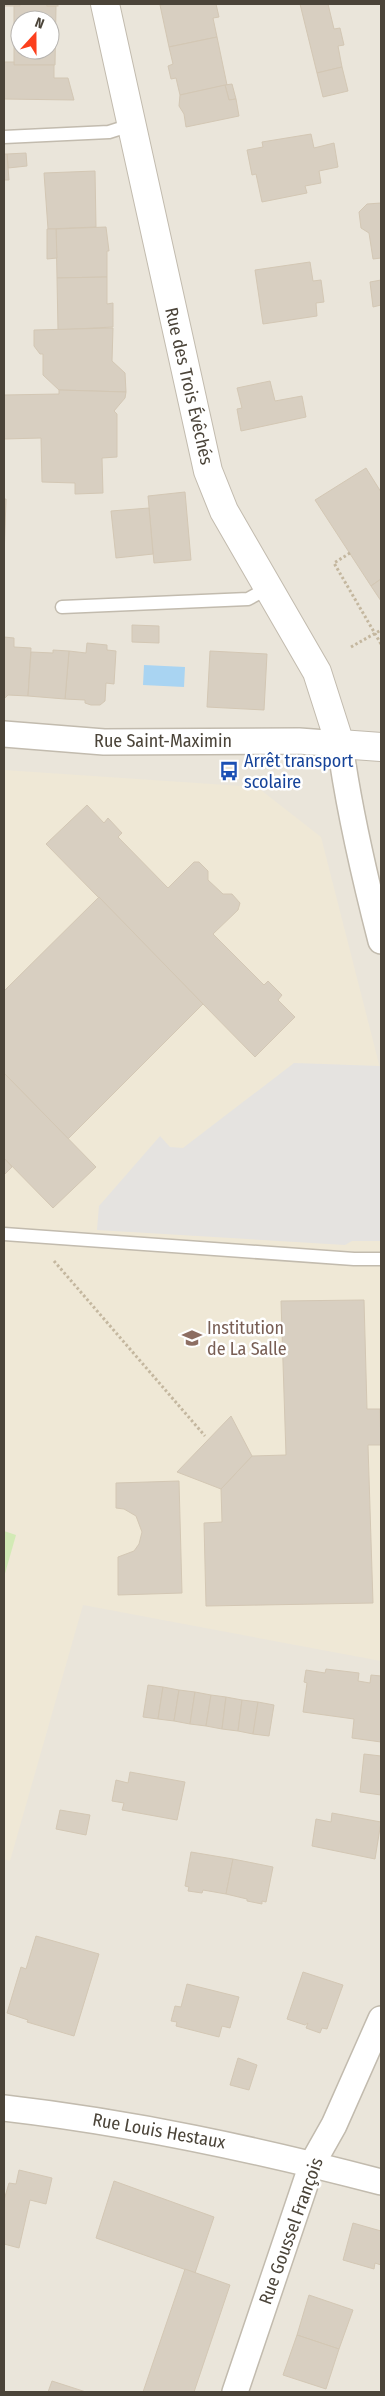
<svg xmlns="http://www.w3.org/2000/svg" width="385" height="2396" viewBox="0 0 385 2396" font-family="'Fira Sans Condensed',sans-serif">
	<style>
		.residential { fill: #eae5da; fill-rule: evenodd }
		.education { fill: #efe8d6 }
		.green { fill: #d2eab5 }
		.parking { fill: #e5e3e0 }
		.water { fill: #a9d4f2 }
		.building { fill: #d8cfc1; stroke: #d3c7b4; fill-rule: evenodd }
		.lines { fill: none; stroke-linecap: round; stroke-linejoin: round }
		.service-casing { stroke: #c2bbae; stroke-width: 15 }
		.minor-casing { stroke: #c2bbae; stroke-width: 28 }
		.tertiary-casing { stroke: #c2bbae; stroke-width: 30 }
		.path { stroke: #c4b79f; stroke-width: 3; stroke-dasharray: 2.5 2.5; stroke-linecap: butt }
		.service { stroke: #fff; stroke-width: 12 }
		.minor { stroke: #fff; stroke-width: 25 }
		.tertiary { stroke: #fff; stroke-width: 28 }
		.labels { text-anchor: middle; stroke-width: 5; stroke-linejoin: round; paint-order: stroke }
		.street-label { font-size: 18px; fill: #4b4439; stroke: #fff }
		.transit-label { font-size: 18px; fill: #164399; stroke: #fff; text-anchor: start }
		.education-label { font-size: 18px; fill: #785e54; stroke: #fff; text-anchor: start }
	</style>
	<rect width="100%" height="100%" fill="#f6f3ec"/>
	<path class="residential" d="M4,4H381V2392H4ZM20,20H50V50H20Z"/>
	<polygon class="education" points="4,770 257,787 321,837 381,1072 381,1661 83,1605 10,1861 4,1859"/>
	<polygon class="green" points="4,1531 16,1535 4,1577"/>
	<polygon class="parking" points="294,1063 380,1066 381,1241 352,1241 345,1245 97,1230 99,1206 160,1136 170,1147 183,1148"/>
	<polygon class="water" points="144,665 185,667 184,687 143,685"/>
	<g class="building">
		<rect x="4" y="4" width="16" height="2"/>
		<path d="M20,4H47V6H56L55,65H14V6H20ZM20,20H50V50H20Z"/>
		<rect x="47" y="4" width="11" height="2"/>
		<polygon points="168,4 216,4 219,17 213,18 217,37 169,47 160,5"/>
		<polygon points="300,4 328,4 334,29 340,28 344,45 338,46 342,67 317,73"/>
		<polygon points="217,37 227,85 180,95 176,78 171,79 168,66 173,64 169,47"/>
		<polygon points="4,62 14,62 14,65 54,65 54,78 68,78 74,100 4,99"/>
		<polygon points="342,67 348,91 323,97 317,73"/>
		<polygon points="232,84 236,99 229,100 225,85"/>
		<polygon points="225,85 229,100 236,99 239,116 186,127 184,114 179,106 180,95"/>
		<polygon points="311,134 314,148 334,143 338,167 319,171 321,183 305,186 307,193 262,202 256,174 252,175 247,150 263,147 262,142"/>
		<polygon points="26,153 27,166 8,168 7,154"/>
		<polygon points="4,154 7,154 9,180 4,180"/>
		<polygon points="95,171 96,227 48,229 44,173"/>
		<polygon points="381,203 381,258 373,259 369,233 361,228 359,212 367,204"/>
		<polygon points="106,227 109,251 107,251 107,277 57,278 56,229"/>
		<polygon points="47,229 56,229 57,258 47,259"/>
		<polygon points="310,262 313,281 321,280 324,302 316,303 317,316 263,324 255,270"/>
		<polygon points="107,277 107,304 113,303 113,327 58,330 57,278"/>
		<polygon points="381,280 381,305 373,307 370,282"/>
		<polygon points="113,328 112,361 125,373 126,392 59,390 43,375 43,354 40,354 34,346 34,330"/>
		<polygon points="270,381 275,401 302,396 306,417 241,431 237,409 242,408 237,388"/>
		<polygon points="59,390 126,392 125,398 114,411 117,414 117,457 102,458 103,493 75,494 75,483 42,482 41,438 4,439 4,395 59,394"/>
		<polygon points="366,468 381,492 381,579 371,586 315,500"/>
		<polygon points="185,492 191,560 154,563 148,496"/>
		<polygon points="4,499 6,499 4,558"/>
		<polygon points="149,508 153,554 116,558 111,511"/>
		<polygon points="381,579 381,601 371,586"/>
		<polygon points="132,625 159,626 159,643 132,642"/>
		<polygon points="4,637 14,638 14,647 31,648 28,696 8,695 4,699"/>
		<polygon points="87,643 107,645 107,650 116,651 114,684 106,683 105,701 100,705 91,705 85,703 85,700 65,699 69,651 86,653"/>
		<polygon points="53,650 69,651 65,699 28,696 31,652 53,653"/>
		<polygon points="210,651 267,654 264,710 207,707"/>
		<polygon points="87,805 104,823 108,818 122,833 118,837 168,888 194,862 199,862 208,871 208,880 223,894 232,894 240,903 238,910 213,934 264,985 268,981 282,995 278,1000 295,1017 255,1057 46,844"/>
		<polygon points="99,897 203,1004 68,1139 4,1073 4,991"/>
		<polygon points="4,1073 96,1167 53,1208 4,1158"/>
		<polygon points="4,1158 12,1167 4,1175"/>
		<polygon points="364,1300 367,1409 380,1409 381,1445 368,1445 373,1603 206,1606 204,1523 222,1522 221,1489 252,1456 286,1455 281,1301"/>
		<polygon points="231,1416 252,1456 221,1489 177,1472"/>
		<polygon points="179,1481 182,1593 118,1595 118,1557 134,1551 139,1544 142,1532 136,1516 124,1509 116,1508 116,1483"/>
		<polygon points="326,1669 359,1673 358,1681 370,1683 371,1675 381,1676 381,1742 352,1738 354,1719 303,1712 307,1683 304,1682 306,1670 325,1673"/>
		<polygon points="148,1685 163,1687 158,1719 143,1717"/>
		<polygon points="163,1687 179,1690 174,1721 158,1719"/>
		<polygon points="179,1690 195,1692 190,1724 174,1721"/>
		<polygon points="195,1692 211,1695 206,1726 190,1724"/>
		<polygon points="211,1695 226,1697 222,1729 206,1726"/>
		<polygon points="226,1697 242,1700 238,1731 222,1729"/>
		<polygon points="242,1700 258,1702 253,1734 238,1731"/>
		<polygon points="258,1702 274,1705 269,1736 253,1734"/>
		<polygon points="364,1754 381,1756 381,1795 360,1792"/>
		<polygon points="130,1772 185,1782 177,1820 122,1810 124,1803 112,1801 116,1780 128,1783"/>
		<polygon points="60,1810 90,1815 86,1835 56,1829"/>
		<polygon points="332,1813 381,1822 375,1859 312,1846 316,1819 331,1822"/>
		<polygon points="191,1852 233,1859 226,1894 203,1890 202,1893 188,1891 189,1887 185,1886"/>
		<polygon points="233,1859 273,1867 266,1902 262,1901 262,1904 247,1901 247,1899 226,1894"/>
		<polygon points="36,1936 99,1954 74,2036 27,2022 28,2020 7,2013 21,1967 26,1969"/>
		<polygon points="303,1972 343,1985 327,2029 322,2028 320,2033 306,2028 308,2023 305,2025 287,2019"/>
		<polygon points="187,1984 239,1997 230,2028 222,2026 219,2037 176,2026 177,2022 171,2021 175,2006 181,2007"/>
		<polygon points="238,2058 257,2065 249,2090 230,2085"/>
		<polygon points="19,2170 52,2178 46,2204 30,2200 19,2248 4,2244 4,2200 9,2183 16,2184"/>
		<polygon points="114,2181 214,2217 195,2273 96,2238"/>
		<polygon points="353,2223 381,2231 381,2265 375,2263 374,2269 343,2260"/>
		<polygon points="185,2269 230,2285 194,2392 143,2392"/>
		<polygon points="309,2295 353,2310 339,2349 297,2335"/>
		<polygon points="297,2335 339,2349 326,2389 283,2375"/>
		<polygon points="52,2381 86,2392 48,2392"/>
	</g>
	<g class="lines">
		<defs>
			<g id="service">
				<polyline points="4,137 109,132 131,125"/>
				<polyline points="62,607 248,599 268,588"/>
				<polyline points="4,1234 354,1259 381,1259"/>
			</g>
			<g id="minor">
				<path d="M4,734L104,742L299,741L340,744C349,811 364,875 381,941"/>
				<path d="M4,2108C134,2123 255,2149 381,2182"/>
				<polyline points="235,2392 312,2164 334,2125 381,2019"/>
			</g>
			<polyline id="tertiary" points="105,4 208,471 224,511 317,672 340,744 381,747"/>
		</defs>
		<use href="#service" class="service-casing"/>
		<use href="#minor" class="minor-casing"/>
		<use href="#tertiary" class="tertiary-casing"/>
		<g class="path">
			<polyline points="350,553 334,563 381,644"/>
			<polyline points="351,647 381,630"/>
			<polyline points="54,1261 205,1436"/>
		</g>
		<use href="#service" class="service"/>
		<use href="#minor" class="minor"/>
		<use href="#tertiary" class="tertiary"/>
	</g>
	<defs>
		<symbol id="bus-bare" viewBox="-9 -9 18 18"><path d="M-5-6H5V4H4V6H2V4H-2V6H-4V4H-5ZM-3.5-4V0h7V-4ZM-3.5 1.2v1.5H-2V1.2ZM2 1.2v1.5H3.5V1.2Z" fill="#1a4fb4" stroke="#fff" stroke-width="2.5" paint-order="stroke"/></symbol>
		<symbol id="school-bare" viewBox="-9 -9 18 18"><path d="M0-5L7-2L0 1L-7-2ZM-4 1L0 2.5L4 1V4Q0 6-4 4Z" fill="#8d6e63" stroke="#fff" stroke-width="2.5" paint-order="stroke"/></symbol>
	</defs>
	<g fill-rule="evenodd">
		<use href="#bus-bare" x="215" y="757" width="28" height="28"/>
		<use href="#school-bare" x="178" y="1324" width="28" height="28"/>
	</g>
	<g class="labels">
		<g class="street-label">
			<text transform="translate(189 386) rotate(77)" y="6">Rue des Trois Évêchés</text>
			<text x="163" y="747">Rue Saint-Maximin</text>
			<text transform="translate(159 2131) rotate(10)" y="6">Rue Louis Hestaux</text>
			<text transform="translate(291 2231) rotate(-70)" y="6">Rue Goussel François</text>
		</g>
		<g class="transit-label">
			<text x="244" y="767">Arrêt transport<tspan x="244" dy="21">scolaire</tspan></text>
		</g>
		<g class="education-label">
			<text x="207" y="1334">Institution<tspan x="207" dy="21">de La Salle</tspan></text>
		</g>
	</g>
	<rect width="385" height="2396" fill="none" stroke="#4b4439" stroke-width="10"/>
	<g transform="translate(35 35) rotate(21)"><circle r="24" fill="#ffffff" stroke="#b7b4b0"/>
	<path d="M0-4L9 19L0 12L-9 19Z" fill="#fc3f1d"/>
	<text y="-8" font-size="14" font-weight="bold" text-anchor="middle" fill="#4b4439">N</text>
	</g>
</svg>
